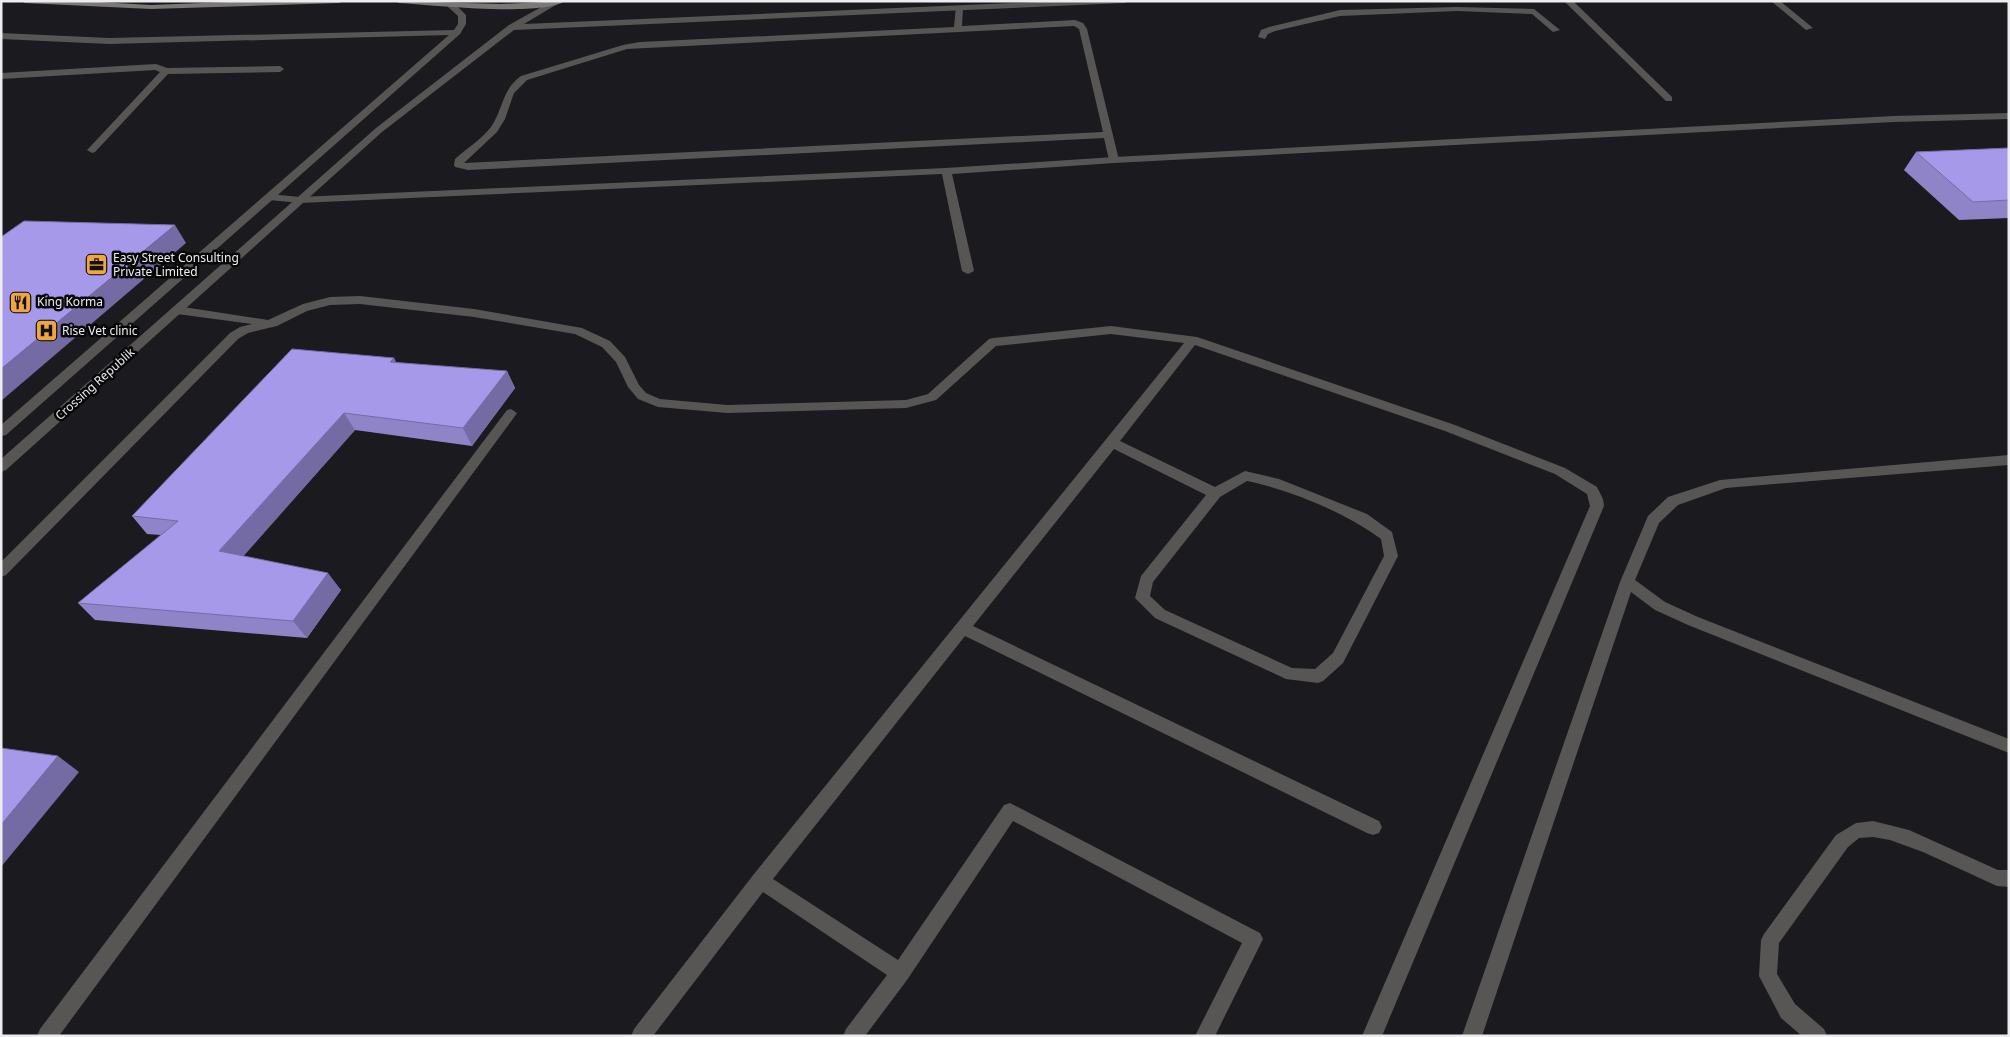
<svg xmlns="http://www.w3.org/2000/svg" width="2010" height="1037" viewBox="0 0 2010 1037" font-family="'Noto Sans',sans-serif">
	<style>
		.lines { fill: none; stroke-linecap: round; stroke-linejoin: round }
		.service { fill: #585654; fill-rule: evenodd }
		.minor { fill: #585654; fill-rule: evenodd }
		.tertiary { fill: #585654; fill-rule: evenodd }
		.secondary { fill: #7b7875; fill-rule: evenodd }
		.wall { fill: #9084c9 }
		.shaded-wall { fill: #756ba4 }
		.building { fill: #a799ea; stroke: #756ba4 }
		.labels { text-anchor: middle; stroke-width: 5; stroke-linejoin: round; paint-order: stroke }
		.poi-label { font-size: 12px; fill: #edecef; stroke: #060607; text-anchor: start }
		.street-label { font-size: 12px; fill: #edecef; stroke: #060607 }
	</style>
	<rect width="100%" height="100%" fill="#1b1a1f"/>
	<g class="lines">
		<g class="service">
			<path d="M956,6L963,8L962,26L1075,20L1083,23L1087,29L1119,160L1118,162L1114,163L1109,160L1104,138L468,170L455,167L454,165L455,159C467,148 482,139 491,127C503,110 502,89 521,76L623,45L640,42L954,27ZM1074,26L1079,29L1103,132L464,163L497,132L505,119L514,93L527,80L627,49Z"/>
			<polygon points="1457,7 1534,9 1560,30 1553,32 1532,14 1457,11 1340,16 1275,31 1268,34 1265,39 1258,37 1261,30 1269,27 1340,10"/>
			<polygon points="156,64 167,68 280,66 284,69 280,72 168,74 95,152 92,153 87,150 89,148 160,72 155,70 1,79 1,73"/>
		</g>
		<g class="minor">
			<polygon points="1564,1 1573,1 1672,97 1672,101 1666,101"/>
			<polygon points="1771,1 1780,1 1813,28 1806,30"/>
			<polygon points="2009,113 2009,119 1894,122 1114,163 952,174 974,271 968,274 962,271 942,174 300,203 269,200 264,197 269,194 300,197 946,168 1114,157 1894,116"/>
			<path d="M360,296L474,309L582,328L610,341L625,357L639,385L646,393L660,399L727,405L906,400L928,394L989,339L993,338L1111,326L1197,337L1455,425L1565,468L1597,487L1603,499L1604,506L1382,1036H1362L1590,506L1587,494L1555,474L1445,431L1195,345L1120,441L1215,487L1245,471L1279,479L1367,514L1392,532L1398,556L1343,663L1323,681L1318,683L1286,679L1155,618L1135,598L1141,576L1206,495L1114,449L973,626L1379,821L1382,827L1379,833L1373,835L1367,833L965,636L773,879L898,960L1004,805L1010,803L1260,933L1263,939L1260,945L1215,1036H1195L1242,943L1013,821L907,980L865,1036H843L846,1029L887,975L763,892L653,1036H631L634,1029L754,874L1184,343L1111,334L996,346L936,400L906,408L727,413L658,407L638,399L628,387L616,362L602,347L575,334L474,317L360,304L330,305L307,311L277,326L248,333L238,339L6,575L1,577V562L230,333L240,327L252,324L177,314L173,313L171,310L173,307L177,306L268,320L303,304L330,297ZM1247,481C1291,490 1344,512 1381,539L1384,556L1333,653L1315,669L1292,668L1165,610L1150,596L1153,582L1220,497Z"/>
			<polygon points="511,409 517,413 515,416 59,1036 37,1036 40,1029 507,410"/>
			<polygon points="2009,455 2009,465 1726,488 1678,505 1659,523 1635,580 1665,602 1698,617 2009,739 2009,753 1688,625 1655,610 1631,592 1482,1036 1462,1036 1620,582 1648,516 1668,497 1720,480"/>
			<polygon points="1873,821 1909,830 1998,870 2009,870 2009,887 1997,886 1923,852 1890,840 1873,837 1859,838 1848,847 1779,943 1777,974 1795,1004 1824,1029 1827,1036 1802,1036 1781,1018 1759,976 1761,940 1764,934 1836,835 1856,823"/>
		</g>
		<g class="tertiary">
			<polygon points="552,1 559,3 524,24 1061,1 1129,1 1125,3 514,30 382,132 6,470 1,472 1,459 376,128 509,25"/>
			<polygon points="448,3 454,3 466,15 466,24 460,34 6,435 1,436 1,425 449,35 109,44 1,39 1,33 109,38 454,30 458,24 458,16 448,7"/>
		</g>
		<g class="secondary">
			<polygon points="21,1 82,1 151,5 253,1 343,1 339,3 151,9 25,3"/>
			<path d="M395,1L501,4L565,1C541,17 431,5 399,3Z"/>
		</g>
	</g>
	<g class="wall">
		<polygon points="2009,148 2009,218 1959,220 1904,170 1916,152"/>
		<polygon points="394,358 396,363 507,371 515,388 472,446 355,430 243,556 341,590 307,638 95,620 78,603 161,535 147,534 132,516"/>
	</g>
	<g class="shaded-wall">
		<polygon points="175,225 186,243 1,401 1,369"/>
		<polygon points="394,358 403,375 390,362"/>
		<polygon points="507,371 515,388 472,446 463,428"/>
		<polygon points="344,413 355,430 233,568 219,551"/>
		<polygon points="328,573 341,590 307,638 293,621"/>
		<polygon points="58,756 79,772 1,867 1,825"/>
	</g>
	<g class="building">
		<polygon points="2009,148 2009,200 1973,202 1916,152"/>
		<polygon points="24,221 175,225 1,369 1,237"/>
		<polygon points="292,349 394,358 390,362 507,371 463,428 344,413 219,551 328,573 293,621 78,603 178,521 132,516"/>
		<polygon points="1,748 58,756 1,825"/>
	</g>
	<defs>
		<symbol id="office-square" viewBox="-11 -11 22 22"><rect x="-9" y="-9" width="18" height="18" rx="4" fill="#f0a63f" stroke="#060607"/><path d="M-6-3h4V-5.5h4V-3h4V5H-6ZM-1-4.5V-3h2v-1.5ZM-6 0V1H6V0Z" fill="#111"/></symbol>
		<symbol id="restaurant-square" viewBox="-11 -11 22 22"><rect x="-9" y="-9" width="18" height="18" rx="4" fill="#f0a63f" stroke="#060607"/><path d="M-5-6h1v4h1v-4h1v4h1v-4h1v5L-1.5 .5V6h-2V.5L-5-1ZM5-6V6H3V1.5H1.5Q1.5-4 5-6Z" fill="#111"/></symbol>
		<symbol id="hospital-square" viewBox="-11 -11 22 22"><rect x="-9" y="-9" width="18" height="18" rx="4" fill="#f0a63f" stroke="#060607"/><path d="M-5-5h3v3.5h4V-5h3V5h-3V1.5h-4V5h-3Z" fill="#111"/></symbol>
	</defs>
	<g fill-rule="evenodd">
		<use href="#office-square" x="84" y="252" width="25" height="25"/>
		<use href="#restaurant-square" x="8" y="290" width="25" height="25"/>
		<use href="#hospital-square" x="34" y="318" width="25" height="25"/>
	</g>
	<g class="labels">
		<g class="poi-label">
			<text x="113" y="262">Easy Street Consulting<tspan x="113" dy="14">Private Limited</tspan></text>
			<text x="37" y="306">King Korma</text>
			<text x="62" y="335">Rise Vet clinic</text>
		</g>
		<g class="street-label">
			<text transform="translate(95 384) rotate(-42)" y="4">Crossing Republik</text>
		</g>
	</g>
	<rect width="2010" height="1037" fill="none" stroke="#edecef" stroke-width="5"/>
</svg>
